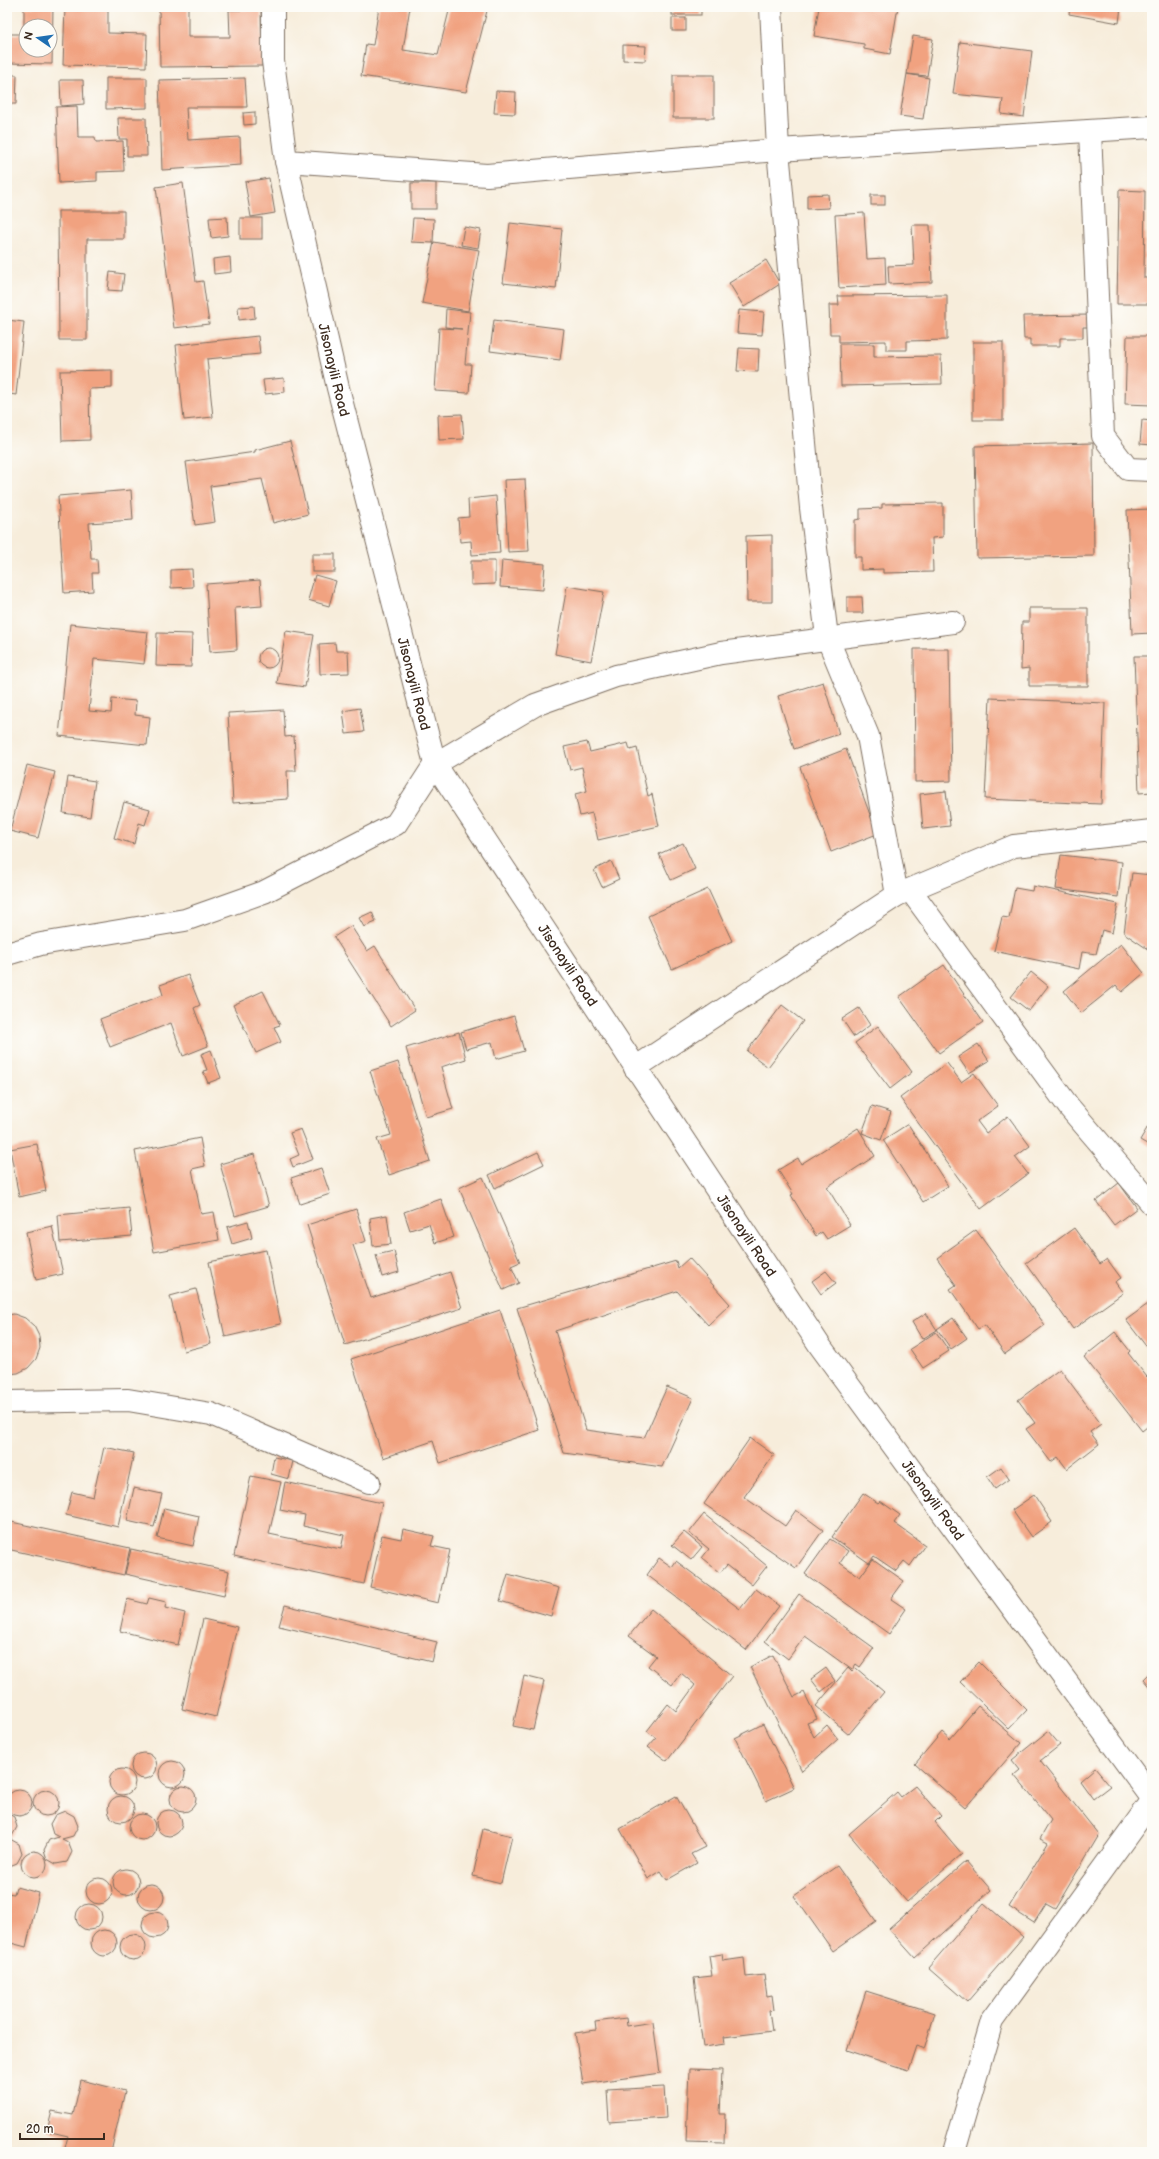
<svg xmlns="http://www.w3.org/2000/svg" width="1159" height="2159" viewBox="0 0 1159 2159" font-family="'Balsamiq Sans',sans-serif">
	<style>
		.building { fill: #f1a280; fill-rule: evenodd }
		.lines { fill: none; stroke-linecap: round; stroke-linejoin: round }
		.street-casing { stroke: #7d6e60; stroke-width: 24 }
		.street { stroke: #fff; stroke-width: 22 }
		.labels { text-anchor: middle; stroke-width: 3; stroke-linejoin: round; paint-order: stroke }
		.street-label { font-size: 14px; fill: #3b2a1e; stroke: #fdfcf7 }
	</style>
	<rect width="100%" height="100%" fill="#fdfcf7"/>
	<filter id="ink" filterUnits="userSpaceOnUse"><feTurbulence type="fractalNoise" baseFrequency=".025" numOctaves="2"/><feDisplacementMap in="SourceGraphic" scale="8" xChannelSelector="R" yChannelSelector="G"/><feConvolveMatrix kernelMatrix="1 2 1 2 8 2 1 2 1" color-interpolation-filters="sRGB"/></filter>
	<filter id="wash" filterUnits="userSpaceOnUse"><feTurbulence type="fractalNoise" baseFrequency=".012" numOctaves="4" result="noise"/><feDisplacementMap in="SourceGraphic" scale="16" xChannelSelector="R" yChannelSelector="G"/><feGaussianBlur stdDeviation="0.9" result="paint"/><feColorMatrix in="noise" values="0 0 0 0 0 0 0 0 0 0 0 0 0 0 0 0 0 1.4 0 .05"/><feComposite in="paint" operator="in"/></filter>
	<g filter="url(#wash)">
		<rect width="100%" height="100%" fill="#f7eddb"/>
		<g id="blocks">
			<g class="building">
				<path d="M24,7H53L52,64L7,63V34H24ZM26,26H50V50H26Z"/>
				<polygon points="65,7 108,7 108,33 147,34 146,67 63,65"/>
				<polygon points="159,7 188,7 188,37 230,37 229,10 261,10 262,66 160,67"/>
				<polygon points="379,7 410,7 403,50 438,55 450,7 488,7 466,92 361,76 366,44 373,45"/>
				<rect x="672" y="7" width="29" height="8"/>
				<polygon points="819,7 898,7 890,54 864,49 864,44 814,36"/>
				<polygon points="1070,7 1121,7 1119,23 1069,14"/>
				<rect x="672" y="18" width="14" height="13"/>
				<polygon points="913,36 933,39 927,76 907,74"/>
				<polygon points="960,42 1032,51 1024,117 1001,114 1003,99 953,94"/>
				<polygon points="623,45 646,46 645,61 623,60"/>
				<polygon points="907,74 929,78 923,119 900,116"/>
				<polygon points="7,75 17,75 16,104 7,104"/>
				<rect x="673" y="75" width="41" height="43"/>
				<polygon points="106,78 147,78 147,108 106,109"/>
				<polygon points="245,78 247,107 186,107 188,140 240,137 241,165 162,170 159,80"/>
				<polygon points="60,80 83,80 84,104 61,106"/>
				<polygon points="496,91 516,92 515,114 494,113"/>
				<polygon points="77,106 78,137 95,137 96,142 123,141 124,171 97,172 97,181 59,183 56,107"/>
				<polygon points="255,112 255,124 244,125 243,113"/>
				<polygon points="118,118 146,118 147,156 127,156 127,139 119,139"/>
				<polygon points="269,178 275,213 251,217 245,182"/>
				<polygon points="183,183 196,282 203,281 209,324 174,328 156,187"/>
				<rect x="411" y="183" width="25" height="26"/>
				<polygon points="1119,190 1145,191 1144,278 1152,278 1152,304 1117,304"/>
				<polygon points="828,194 829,208 807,209 807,195"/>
				<rect x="871" y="195" width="14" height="10"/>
				<polygon points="58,211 124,211 124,239 87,239 87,340 59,340"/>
				<polygon points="864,213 867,259 885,258 886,285 839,288 835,215"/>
				<polygon points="227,217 228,236 211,238 209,218"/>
				<rect x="240" y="218" width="22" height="21"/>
				<polygon points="413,218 434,219 433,243 411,242"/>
				<polygon points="510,223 562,229 556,289 503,283"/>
				<polygon points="912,225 930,225 932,282 889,284 888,266 914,265"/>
				<polygon points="464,227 481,230 478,248 461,245"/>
				<polygon points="434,242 479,250 468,311 422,303"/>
				<polygon points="230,257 231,272 214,274 213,259"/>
				<polygon points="766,260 780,284 744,307 729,283"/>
				<polygon points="110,272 124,274 122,291 108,290"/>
				<polygon points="947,295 947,340 907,341 907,350 886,350 886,341 839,342 839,334 830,334 829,305 839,305 838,296"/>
				<polygon points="254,306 255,318 239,320 238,307"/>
				<polygon points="446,309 470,312 465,364 471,364 469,393 435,391 439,328 462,329 445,327"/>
				<polygon points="739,310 764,312 762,335 737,333"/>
				<polygon points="1090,315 1091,327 1083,327 1083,338 1060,338 1060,346 1030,346 1030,339 1024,339 1023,316"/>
				<polygon points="7,320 24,322 16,395 10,394 8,413"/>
				<polygon points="494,320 564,329 560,360 490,351"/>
				<polygon points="258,336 260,354 207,359 213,417 184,420 176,345"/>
				<polygon points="1127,336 1152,336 1152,405 1125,404"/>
				<rect x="973" y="342" width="30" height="78"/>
				<polygon points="840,344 874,344 874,357 941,356 942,384 841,386"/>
				<polygon points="739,348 759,349 758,372 737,371"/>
				<polygon points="112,370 112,388 89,389 90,440 62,441 60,371"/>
				<polygon points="284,378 285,392 265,394 263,380"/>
				<polygon points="462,414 464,439 439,440 438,415"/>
				<polygon points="1142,420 1152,421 1152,445 1140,444"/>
				<polygon points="290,441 308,514 273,523 262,479 210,486 215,522 195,525 186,462 255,452 255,450"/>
				<polygon points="1093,443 1094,556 977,558 975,446"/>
				<polygon points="525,479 529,551 508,552 504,480"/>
				<polygon points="131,490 133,520 89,523 91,559 97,559 98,573 92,573 93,591 64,593 58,496"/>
				<polygon points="496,496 500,553 472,555 471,541 460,542 458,518 469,517 468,499"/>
				<polygon points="943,503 943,537 932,538 933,572 883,573 883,569 861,570 861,557 855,557 855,520 860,519 860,509 882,508 882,504"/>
				<polygon points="1152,509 1152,633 1132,634 1127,510"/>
				<polygon points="772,535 772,602 747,602 746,536"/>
				<rect x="312" y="554" width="23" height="18"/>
				<polygon points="502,560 545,564 543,590 500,587"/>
				<polygon points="471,561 495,561 495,584 471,585"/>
				<polygon points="192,569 193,587 171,588 171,570"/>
				<polygon points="315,575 336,581 329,606 308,600"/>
				<polygon points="260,580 262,606 235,608 237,650 210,652 206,584"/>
				<polygon points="567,586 604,592 591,661 555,654"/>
				<polygon points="847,597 862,597 863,613 847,613"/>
				<polygon points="1029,608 1088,608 1088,686 1029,686 1029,668 1021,669 1022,622 1029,622"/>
				<polygon points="70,624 148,632 144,664 94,659 89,711 111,713 112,699 136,701 135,715 150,717 147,745 59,736"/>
				<polygon points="286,631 314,635 305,687 277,683"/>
				<polygon points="157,633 192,634 191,667 156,666"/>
				<polygon points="335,643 336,651 348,651 349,673 320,674 319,644"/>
				<circle cx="268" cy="658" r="10"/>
				<polygon points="914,649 949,649 951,781 915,782"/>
				<polygon points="1134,656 1152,656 1152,792 1139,793"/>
				<polygon points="823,682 839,734 794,749 778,696"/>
				<polygon points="990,698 1105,703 1101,804 985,799"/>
				<polygon points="360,708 364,732 346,734 343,711"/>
				<polygon points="283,710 285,737 294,736 296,771 287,771 288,799 233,803 228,713"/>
				<polygon points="587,742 590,752 628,743 630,750 637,748 648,796 652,794 659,826 598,840 592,813 580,816 575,794 587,791 582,767 570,770 564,747"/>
				<polygon points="846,749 877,834 831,852 800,767"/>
				<polygon points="27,765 55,772 38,838 10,831"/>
				<polygon points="68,777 95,781 90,817 63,813"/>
				<polygon points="946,791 950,826 923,829 920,794"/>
				<polygon points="124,802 150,809 145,825 139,823 134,844 114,838"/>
				<polygon points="683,843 695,869 671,880 659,854"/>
				<polygon points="1061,855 1122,862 1118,897 1056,889"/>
				<polygon points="611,861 619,879 602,887 594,870"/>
				<polygon points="1132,873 1152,875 1152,952 1124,933"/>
				<polygon points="1033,886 1118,904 1112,933 1102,930 1096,954 1082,952 1079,969 994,951 1002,917 1009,918 1015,888 1032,891"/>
				<polygon points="708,889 732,941 672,969 648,916"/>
				<polygon points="372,912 376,922 364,927 359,918"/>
				<polygon points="351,926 367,951 375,946 415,1010 391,1026 334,937"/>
				<polygon points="1121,944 1144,973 1122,992 1116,985 1081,1013 1064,991"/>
				<polygon points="944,965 983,1022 939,1053 899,997"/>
				<polygon points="1031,972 1048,986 1029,1011 1011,997"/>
				<polygon points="188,975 200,1005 194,1008 208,1046 183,1056 171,1023 110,1047 100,1019 163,995 160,985"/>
				<polygon points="263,991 280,1025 274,1027 281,1042 256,1053 233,1005"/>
				<polygon points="782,1005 803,1021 768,1067 747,1051"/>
				<polygon points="859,1008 870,1025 854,1037 842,1019"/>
				<polygon points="514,1016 524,1051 496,1059 492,1042 466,1049 461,1032"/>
				<polygon points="878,1026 912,1072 890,1089 855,1043"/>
				<polygon points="459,1032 466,1059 441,1067 453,1109 426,1117 406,1048"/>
				<polygon points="978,1044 989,1061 969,1073 958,1057"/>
				<polygon points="211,1050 221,1078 208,1083 203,1071 207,1070 201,1054"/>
				<polygon points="398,1062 430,1161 389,1175 377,1139 391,1135 370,1071"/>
				<polygon points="947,1063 961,1082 974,1073 998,1106 977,1121 986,1133 1008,1116 1030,1146 1015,1157 1028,1174 981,1209 900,1098"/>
				<polygon points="872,1106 891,1112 881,1140 862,1133"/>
				<polygon points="1152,1120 1152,1147 1140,1140"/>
				<polygon points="908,1124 948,1186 923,1202 883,1140"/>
				<polygon points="858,1128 875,1156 827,1187 850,1225 827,1239 822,1232 816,1236 791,1195 793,1194 778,1170 798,1158 801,1164"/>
				<polygon points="301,1129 313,1159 293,1167 290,1159 299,1155 290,1133"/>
				<polygon points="200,1138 205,1166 192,1169 201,1214 214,1212 219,1240 154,1252 135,1151"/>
				<polygon points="37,1144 46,1191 19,1197 10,1149"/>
				<polygon points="538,1152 544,1164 495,1188 489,1175"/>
				<polygon points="254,1154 269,1206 235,1216 220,1164"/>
				<polygon points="321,1168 330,1194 300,1204 291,1178"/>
				<polygon points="483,1177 520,1262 511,1266 519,1283 503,1290 459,1188"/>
				<polygon points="1119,1183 1137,1208 1114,1225 1096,1201"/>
				<polygon points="441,1199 454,1237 435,1243 429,1224 410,1230 404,1212"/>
				<polygon points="129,1208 132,1236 60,1242 58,1215"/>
				<polygon points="356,1209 366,1241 353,1245 371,1298 450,1272 462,1308 345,1345 307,1225"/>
				<polygon points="387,1215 391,1244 373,1246 370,1218"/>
				<polygon points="248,1221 252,1238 232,1244 227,1227"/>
				<polygon points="52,1226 63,1274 36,1280 26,1232"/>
				<polygon points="1074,1228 1100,1264 1107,1259 1121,1278 1115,1282 1123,1293 1073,1329 1026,1263"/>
				<polygon points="976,1230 1045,1325 1005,1354 985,1325 978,1329 950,1289 956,1285 937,1258"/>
				<polygon points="266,1250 281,1324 225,1337 209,1262"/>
				<polygon points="394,1251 399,1272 382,1277 376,1255"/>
				<polygon points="689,1258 730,1304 708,1325 677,1291 555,1331 586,1430 644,1438 667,1387 693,1398 662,1467 564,1453 517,1308 676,1261 678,1268"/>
				<polygon points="826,1271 836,1283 821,1294 812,1281"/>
				<polygon points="196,1289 211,1344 184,1351 170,1296"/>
				<polygon points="1152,1301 1152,1354 1126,1320"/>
				<polygon points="500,1310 539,1430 440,1463 433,1441 383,1458 351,1359"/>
				<polygon points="926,1313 937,1330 922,1339 912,1322"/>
				<polygon points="14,1314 25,1318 34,1326 39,1336 40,1348 36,1359 28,1368 18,1373 7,1374 7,1315"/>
				<polygon points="953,1318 967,1338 951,1349 937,1329"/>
				<polygon points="936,1332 949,1351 923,1368 910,1349"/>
				<polygon points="1115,1332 1130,1351 1128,1353 1147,1377 1150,1374 1152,1377 1152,1423 1142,1431 1084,1357"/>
				<polygon points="1060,1369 1101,1424 1090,1432 1099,1444 1067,1469 1058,1457 1051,1462 1026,1429 1035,1423 1018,1400"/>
				<polygon points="750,1438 774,1455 744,1497 785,1526 796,1510 823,1530 796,1568 704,1504"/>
				<polygon points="104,1447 134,1453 118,1527 66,1515 72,1492 93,1497"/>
				<polygon points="274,1457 293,1461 289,1479 271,1474"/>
				<polygon points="1001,1467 1009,1479 995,1489 987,1477"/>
				<polygon points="251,1476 281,1482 269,1534 341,1549 344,1535 303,1526 305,1515 280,1510 285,1482 382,1503 364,1584 234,1556"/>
				<polygon points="134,1488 162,1494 154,1527 127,1521"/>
				<polygon points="863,1493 878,1503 880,1501 900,1515 894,1523 925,1545 910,1566 904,1561 896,1571 874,1556 869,1563 832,1537"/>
				<polygon points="1034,1495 1052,1522 1031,1537 1012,1510"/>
				<polygon points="164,1508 199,1516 193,1546 157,1538"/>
				<polygon points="704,1514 767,1566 752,1585 727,1565 720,1573 702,1558 709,1549 689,1533"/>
				<polygon points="7,1521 130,1548 124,1575 7,1549"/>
				<polygon points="403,1529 434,1536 431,1546 450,1550 438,1603 370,1587 382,1535 401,1539"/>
				<polygon points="684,1532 702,1547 691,1560 672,1545"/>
				<polygon points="830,1539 848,1551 840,1563 860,1577 873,1559 904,1581 891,1599 906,1609 889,1634 805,1574"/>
				<polygon points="131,1549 229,1571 224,1596 125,1574"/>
				<polygon points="659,1558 672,1567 676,1561 740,1609 756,1589 779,1606 746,1650 647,1575"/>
				<polygon points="508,1574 559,1588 551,1616 500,1601"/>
				<polygon points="799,1594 874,1648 860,1667 856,1664 852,1670 805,1636 788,1659 765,1641"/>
				<polygon points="149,1598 166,1602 165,1608 185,1613 178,1645 120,1631 127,1599 147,1604"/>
				<polygon points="285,1605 437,1642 432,1662 279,1626"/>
				<polygon points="651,1609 732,1676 667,1761 648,1747 656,1738 647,1731 668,1704 676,1711 695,1685 681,1673 672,1685 648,1666 656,1656 629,1636"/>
				<polygon points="203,1619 237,1627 216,1717 182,1709"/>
				<polygon points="773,1655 794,1697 804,1692 817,1719 807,1723 814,1737 827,1725 838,1739 802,1771 750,1667"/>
				<polygon points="979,1662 1027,1710 1009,1729 960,1682"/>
				<polygon points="826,1668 835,1681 821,1692 811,1679"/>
				<polygon points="848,1668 852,1672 856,1668 884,1692 849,1734 816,1706"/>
				<polygon points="1152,1670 1152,1690 1143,1679"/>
				<polygon points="524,1676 544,1681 533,1730 513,1726"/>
				<polygon points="978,1706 1021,1743 965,1808 915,1764 942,1732 950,1739"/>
				<polygon points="763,1724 794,1788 766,1801 735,1738"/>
				<polygon points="1048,1731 1060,1745 1040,1761 1099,1835 1055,1909 1046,1904 1034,1923 1009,1907 1048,1843 1040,1839 1051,1820 1014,1775 1020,1770 1012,1760"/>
				<circle cx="144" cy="1766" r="13"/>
				<circle cx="172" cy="1774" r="13"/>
				<polygon points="1095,1768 1110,1786 1093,1799 1080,1781"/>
				<circle cx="122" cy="1782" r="13"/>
				<circle cx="183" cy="1799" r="13"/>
				<polygon points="915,1786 941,1816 935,1822 962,1854 907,1902 849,1834 897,1792 901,1797"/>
				<circle cx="46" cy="1803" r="13"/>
				<circle cx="19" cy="1803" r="13"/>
				<circle cx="121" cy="1809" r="13"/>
				<polygon points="676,1796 705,1847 691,1854 697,1863 667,1880 661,1871 648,1879 620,1829"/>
				<circle cx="169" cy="1823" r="13"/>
				<polygon points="65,1811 74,1816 78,1826 73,1836 62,1839 68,1842 72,1852 67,1862 56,1864 47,1859 44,1850 49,1840 59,1837 53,1834 50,1824 55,1815"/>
				<polygon points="7,1813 14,1817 17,1827 12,1836 7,1838"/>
				<circle cx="142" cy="1827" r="13"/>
				<polygon points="483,1829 512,1836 501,1883 473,1876"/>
				<polygon points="10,1839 19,1844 22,1854 17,1863 7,1867 7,1840"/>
				<circle cx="34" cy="1864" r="13"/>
				<polygon points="966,1861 991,1890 915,1958 889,1929"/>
				<polygon points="837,1866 876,1921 833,1951 794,1896"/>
				<circle cx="126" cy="1882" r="13"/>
				<circle cx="99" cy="1891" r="13"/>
				<circle cx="151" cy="1897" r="13"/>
				<polygon points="16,1887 39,1893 26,1947 7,1942 7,1893 14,1894"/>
				<polygon points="984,1903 1023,1937 967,2002 928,1968"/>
				<circle cx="89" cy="1917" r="13"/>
				<circle cx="155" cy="1925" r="13"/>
				<circle cx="104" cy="1943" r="13"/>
				<circle cx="133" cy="1947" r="13"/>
				<polygon points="722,1954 723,1961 744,1958 746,1977 764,1975 767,1996 772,1995 774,2010 769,2011 772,2031 724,2037 725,2044 703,2047 694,1978 712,1976 709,1956"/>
				<polygon points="866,1991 935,2013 924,2049 916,2046 908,2070 847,2050"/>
				<polygon points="626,2018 627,2026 653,2022 660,2073 583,2084 575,2033 596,2030 595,2022"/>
				<polygon points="689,2069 722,2070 720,2114 725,2114 724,2143 686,2142"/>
				<polygon points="81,2080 125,2091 111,2152 64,2152 68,2136 47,2131 52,2111 73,2115"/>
				<polygon points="664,2087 666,2118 609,2122 607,2090"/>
			</g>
		</g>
	</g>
	<g filter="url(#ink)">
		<use href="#blocks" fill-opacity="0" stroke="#7d6e60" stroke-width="1"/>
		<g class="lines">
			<defs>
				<g id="street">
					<path id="s1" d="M273,7V61L286,161L338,388L435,764L820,1346L1152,1798"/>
					<polyline points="771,7 778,150 811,508 827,637 868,736 897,895"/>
					<polyline points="1090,131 1103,436 1128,469 1152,470"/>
					<polyline points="286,161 487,175 778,150 1152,127"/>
					<polyline points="911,891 1069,1107 1152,1204"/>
					<polyline points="7,954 41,944 185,920 264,892 396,824 435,764 535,705 616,676 721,653 953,622"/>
					<polyline points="635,1068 897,895 1014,846 1152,831"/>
					<polyline points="7,1402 128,1400 211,1414 369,1482"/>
					<polyline points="954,2152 992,2021 1152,1801"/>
				</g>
			</defs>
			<use href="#street" class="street-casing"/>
			<use href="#street" class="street"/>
		</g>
	</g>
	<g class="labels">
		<g class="street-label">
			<text dy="5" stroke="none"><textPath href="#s1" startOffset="369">Jisonayili Road</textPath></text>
			<text dy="5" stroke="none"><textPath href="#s1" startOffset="693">Jisonayili Road</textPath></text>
			<text dy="5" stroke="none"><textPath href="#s1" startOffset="1017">Jisonayili Road</textPath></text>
			<text dy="5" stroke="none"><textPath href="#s1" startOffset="1341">Jisonayili Road</textPath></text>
			<text dy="5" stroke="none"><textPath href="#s1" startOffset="1665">Jisonayili Road</textPath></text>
		</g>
	</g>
	<rect width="1159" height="2159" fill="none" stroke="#fdfcf7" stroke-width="24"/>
	<g transform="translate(38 38) rotate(283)"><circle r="19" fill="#fdfcf7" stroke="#afa8a0"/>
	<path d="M0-3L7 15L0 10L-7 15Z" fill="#1f6fb2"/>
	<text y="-6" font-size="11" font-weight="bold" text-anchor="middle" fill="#3b2a1e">N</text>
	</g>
	<path d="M20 2133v6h84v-6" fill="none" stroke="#3b2a1e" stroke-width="2"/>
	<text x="26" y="2133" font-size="12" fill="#3b2a1e" stroke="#fdfcf7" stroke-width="3" paint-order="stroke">20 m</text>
</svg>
